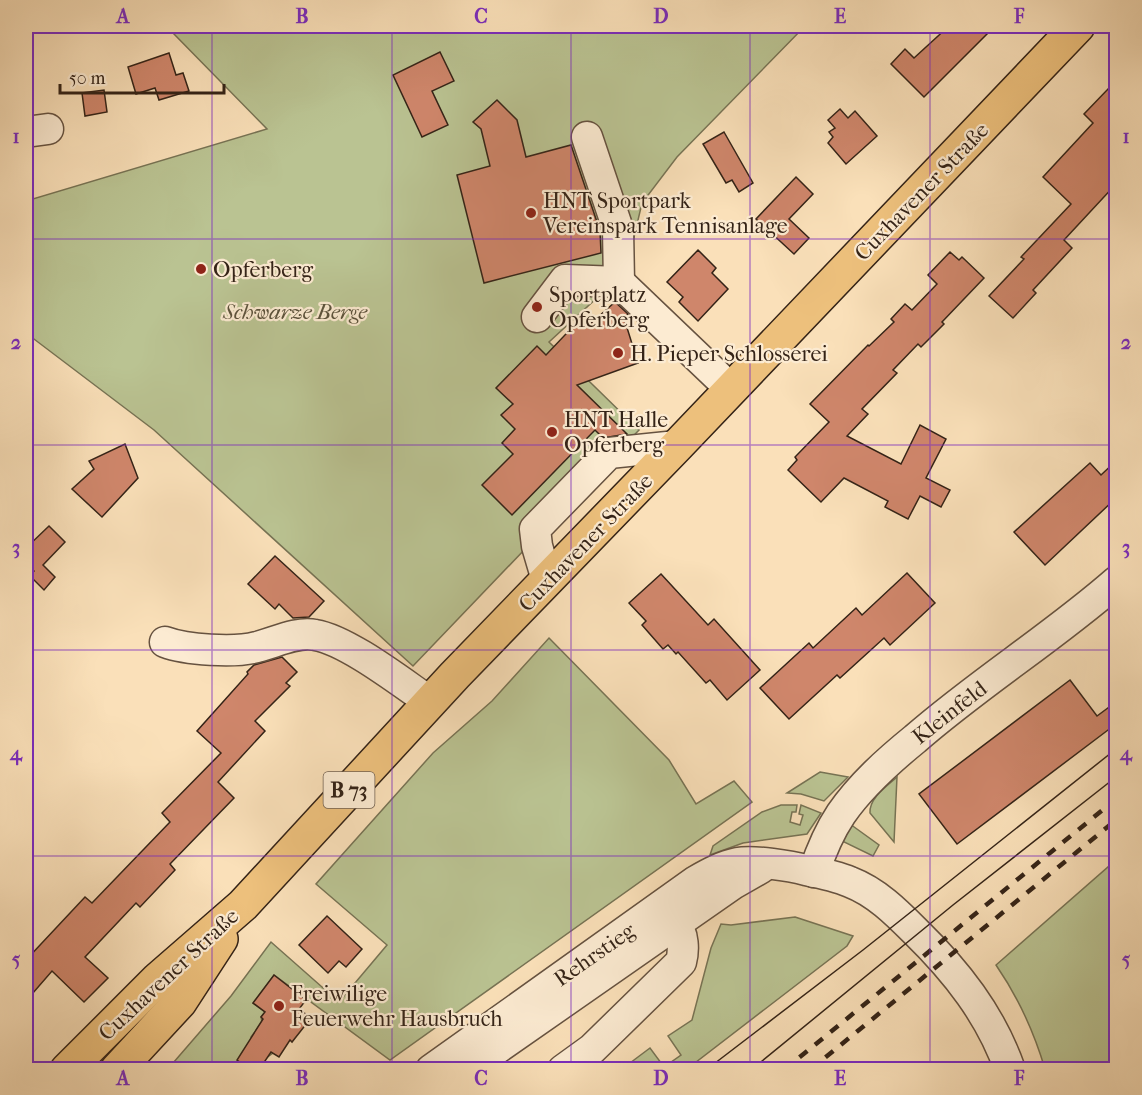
<svg xmlns="http://www.w3.org/2000/svg" width="1142" height="1095" viewBox="0 0 1142 1095" font-family="'IM FELL French Canon',serif">
	<style>
		.green { fill: #bac392; stroke: #777354; stroke-width: 1.5 }
		.building { fill: #cf866b; stroke: #342317; stroke-width: 1.5 }
		.lines { fill: none; stroke-linecap: round; stroke-linejoin: round }
		.minor-casing { stroke: #665240; stroke-width: 33 }
		.major-casing { stroke: #342317; stroke-width: 36 }
		.minor { stroke: #fcebd2; stroke-width: 30 }
		.major { stroke: #edc07c; stroke-width: 33 }
		.tram { stroke: #342317; stroke-width: 1.5 }
		.rail { stroke: #342317; stroke-width: 4.5; stroke-dasharray: 10 10; stroke-linecap: butt }
		.grid { fill: none; stroke: #7b2cbf; stroke-width: 1.5; stroke-opacity: 0.55 }
		.poi-dot { fill: #8f2418; stroke: #fcebd2; stroke-width: 2 }
		.labels { text-anchor: middle; stroke-width: 4.5; stroke-linejoin: round; paint-order: stroke }
		.shield { fill: #fcebd2; stroke: #705f4f; stroke-width: 1.5 }
		.shield-label { font-size: 21px; font-weight: bold; fill: #342317 }
		.street-label { font-size: 22px; fill: #342317; stroke: #fcebd2 }
		.poi-label { font-size: 22px; fill: #342317; stroke: #fcebd2; text-anchor: start }
		.park-label { font-size: 22px; font-style: italic; fill: #5c533c; stroke: #fcebd2 }
		.neatline { fill: none; stroke: #7b2cbf; stroke-width: 2 }
		.grid-label { font-size: 20px; text-anchor: middle; font-weight: bold; fill: #7b2cbf }
	</style>
	<rect width="100%" height="100%" fill="#fae0b9"/>
	<filter id="stains"><feTurbulence type="fractalNoise" baseFrequency=".00333" numOctaves="4"/><feColorMatrix values="0 0 0 0 .2 0 0 0 0 .09 0 0 0 0 .02 0 0 0 .5 -.17"/></filter>
	<radialGradient id="worn" r=".72"><stop offset=".6" stop-color="#630" stop-opacity="0"/><stop offset="1" stop-color="#630" stop-opacity=".3"/></radialGradient>
	<g class="green">
		<polygon points="26,26 805,26 677,157 642,203 626,271 549,342 639,430 413,666 154,430 26,333 26,201 267,129 172,32 26,30"/>
		<polygon points="549,638 669,760 696,804 734,781 752,802 390,1060 274,975 253,1003 265,1012 261,1017 262,1022 251,1037 273,1053 251,1069 167,1070 231,996 271,942 339,1002 387,945 316,884 433,753 492,701"/>
		<polygon points="820,772 848,777 824,801 801,794 787,793"/>
		<path d="M897,777L894,842L870,813C869,798 887,786 897,777Z"/>
		<polygon points="781,805 797,805 796,812 792,812 790,822 800,825 803,815 799,814 801,805 821,813 807,834 743,843 710,855 713,846 762,812"/>
		<polygon points="850,824 879,845 873,856 842,841"/>
		<path d="M1116,860V1069H1045C1034,1032 1018,997 996,965Z"/>
		<polygon points="795,917 853,936 847,946 687,1069 629,1069 626,1066 650,1048 664,1067 681,1055 668,1036 692,1020 711,948 721,924 731,925"/>
	</g>
	<g class="building">
		<polygon points="949,26 995,26 924,97 891,64 905,49 914,58"/>
		<polygon points="440,52 454,81 432,91 448,125 422,137 393,75"/>
		<polygon points="169,53 176,75 183,73 189,91 159,100 155,88 136,94 128,67"/>
		<polygon points="1108,89 1116,97 1116,184 1064,240 1072,248 1033,290 1036,293 1013,318 989,296 1024,259 1021,257 1071,204 1043,177 1093,123 1084,114"/>
		<polygon points="104,90 107,112 85,116 82,93"/>
		<polygon points="497,100 517,120 526,157 571,145 600,231 601,253 484,283 457,175 490,166 481,129 473,122"/>
		<polygon points="840,109 848,118 855,111 877,136 846,164 828,143 833,137 829,132 835,128 828,120"/>
		<polygon points="724,132 753,183 739,192 732,180 726,183 703,144"/>
		<polygon points="796,177 813,194 789,219 809,238 794,254 756,219"/>
		<polygon points="698,250 716,268 712,273 728,289 698,321 679,302 683,297 667,282"/>
		<polygon points="950,252 959,260 962,257 984,278 942,322 944,324 921,347 918,344 893,370 897,373 862,409 868,414 847,436 901,464 920,425 946,439 926,478 950,490 941,507 920,496 908,519 885,507 888,501 844,478 821,502 788,470 797,460 795,457 829,422 810,404 868,345 869,346 894,322 891,319 905,304 912,310 937,284 928,275"/>
		<polygon points="615,302 628,314 624,318 638,363 577,385 627,434 603,438 595,430 512,515 482,485 513,454 502,443 515,429 501,415 513,404 496,388 537,346 546,355 582,317 589,325"/>
		<polygon points="125,444 138,478 102,517 72,489 94,469 89,461"/>
		<polygon points="1116,461 1116,498 1045,565 1014,532 1090,463 1101,475"/>
		<polygon points="49,526 65,542 43,565 55,577 44,590 30,576 34,571 26,563 26,548"/>
		<polygon points="275,556 324,601 309,617 293,618 279,604 275,609 248,584"/>
		<polygon points="907,573 935,603 890,645 884,638 840,678 837,675 789,719 760,688 809,643 813,648 856,608 862,615"/>
		<polygon points="661,574 708,625 714,619 760,670 727,700 710,680 706,683 678,652 676,654 668,645 663,649 642,625 646,621 629,603"/>
		<polygon points="282,657 297,672 286,683 290,686 255,721 265,731 218,782 234,798 170,864 175,870 140,907 136,903 85,957 108,978 84,1002 52,971 26,1001 26,960 85,897 92,903 170,822 162,813 221,753 197,731 248,674 247,672 254,665"/>
		<polygon points="1070,680 1097,716 1116,702 1116,724 957,844 919,794"/>
		<polygon points="327,916 362,949 346,967 339,961 328,973 299,945"/>
		<polygon points="274,975 306,1000 299,1009 311,1018 292,1042 290,1040 279,1057 271,1052 259,1070 251,1070 237,1060 263,1019 261,1017 265,1012 253,1003"/>
	</g>
	<g class="lines">
		<defs>
			<g id="minor">
				<polyline points="26,132 48,129"/>
				<polyline points="587,137 618,229 619,282"/>
				<polyline points="537,317 565,280 619,282 731,389"/>
				<polyline points="547,580 537,546 535,529 609,453 677,446"/>
				<path d="M165,642C186,650 235,653 257,647C274,643 297,631 315,635C347,640 402,683 430,702"/>
				<path d="M814,872C821,851 829,832 841,814C861,785 888,761 915,739C979,683 1052,638 1116,582"/>
				<polyline points="479,1061 733,884 761,868"/>
				<path d="M431,1070L696,881C710,873 723,866 738,863C753,860 791,866 806,870C821,873 836,876 850,882C876,892 896,912 915,931C956,971 991,1015 1010,1070"/>
				<path d="M563,1070L592,1049L681,962C684,951 684,933 675,924C670,921 663,918 657,915"/>
			</g>
			<g id="major">
				<polyline points="67,1070 158,979 243,905 455,675 677,446 1078,26"/>
				<polyline points="117,1070 180,1002 221,939"/>
			</g>
		</defs>
		<use href="#minor" class="minor-casing"/>
		<use href="#major" class="major-casing"/>
		<use href="#minor" class="minor"/>
		<use href="#major" class="major"/>
		<g class="tram">
			<polyline points="706,1070 863,950 1116,749"/>
			<polyline points="751,1070 953,905 1116,777"/>
		</g>
		<g class="rail">
			<polyline points="784,1070 1116,799"/>
			<polyline points="810,1070 1116,820"/>
		</g>
	</g>
	<path class="grid" d="M212,26V1070M392,26V1070M571,26V1070M750,26V1070M930,26V1070M26,239H1116M26,445H1116M26,650H1116M26,856H1116"/>
	<g class="poi-dot">
		<circle cx="531" cy="213" r="6"/>
		<circle cx="201" cy="269" r="6"/>
		<circle cx="537" cy="307" r="6"/>
		<circle cx="618" cy="353" r="6"/>
		<circle cx="552" cy="432" r="6"/>
		<circle cx="279" cy="1006" r="6"/>
	</g>
	<g class="labels">
		<rect class="shield" x="323.5" y="772" width="51" height="36" rx="4.5"/>
		<g class="shield-label">
			<text x="349" y="797">B 73</text>
		</g>
		<g class="street-label">
			<text transform="translate(921 191) rotate(-46)" y="8">Cuxhavener Straße</text>
			<text transform="translate(585 542) rotate(-46)" y="8">Cuxhavener Straße</text>
			<text transform="translate(949 712) rotate(-38)" y="8">Kleinfeld</text>
			<text transform="translate(594 954) rotate(-35)" y="8">Rehrstieg</text>
			<text transform="translate(168 974) rotate(-43)" y="8">Cuxhavener Straße</text>
		</g>
		<g class="poi-label">
			<text x="543" y="208">HNT Sportpark<tspan x="543" dy="25">Vereinspark Tennisanlage</tspan></text>
			<text x="213" y="277">Opferberg</text>
			<text x="549" y="302">Sportplatz<tspan x="549" dy="25">Opferberg</tspan></text>
			<text x="630" y="361">H. Pieper Schlosserei</text>
			<text x="564" y="427">HNT Halle<tspan x="564" dy="25">Opferberg</tspan></text>
			<text x="291" y="1001">Freiwilige<tspan x="291" dy="25">Feuerwehr Hausbruch</tspan></text>
		</g>
		<g class="park-label">
			<text x="295" y="319">Schwarze Berge</text>
		</g>
	</g>
	<rect width="1142" height="1095" fill="none" stroke="#fae0b9" stroke-width="66"/>
	<path d="M60 84v9h164v-9" fill="none" stroke="#342317" stroke-width="3"/>
	<text x="69" y="84" font-size="18" fill="#342317" stroke="#fcebd2" stroke-width="4.5" paint-order="stroke">50 m</text>
	<rect x="33" y="33" width="1076" height="1029" class="neatline"/>
	<g class="grid-label">
		<text x="123" y="23">A</text>
		<text x="302" y="23">B</text>
		<text x="481" y="23">C</text>
		<text x="661" y="23">D</text>
		<text x="840" y="23">E</text>
		<text x="1019" y="23">F</text>
		<text x="16" y="143">1</text>
		<text x="1126" y="143">1</text>
		<text x="16" y="349">2</text>
		<text x="1126" y="349">2</text>
		<text x="16" y="554">3</text>
		<text x="1126" y="554">3</text>
		<text x="16" y="760">4</text>
		<text x="1126" y="760">4</text>
		<text x="16" y="966">5</text>
		<text x="1126" y="966">5</text>
		<text x="123" y="1085">A</text>
		<text x="302" y="1085">B</text>
		<text x="481" y="1085">C</text>
		<text x="661" y="1085">D</text>
		<text x="840" y="1085">E</text>
		<text x="1019" y="1085">F</text>
	</g>
	<rect width="100%" height="100%" filter="url(#stains)"/>
	<rect width="100%" height="100%" fill="url(#worn)"/>
</svg>
